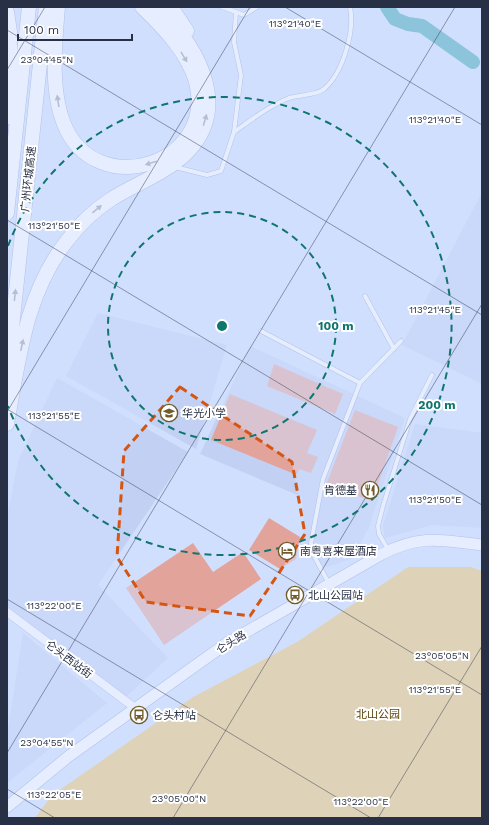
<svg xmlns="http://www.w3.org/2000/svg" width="489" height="825" viewBox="0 0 489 825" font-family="'Work Sans','Noto Sans SC',sans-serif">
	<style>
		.built { fill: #c2d0f3 }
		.green { fill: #edc666 }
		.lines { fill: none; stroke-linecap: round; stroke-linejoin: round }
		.river { stroke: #39a5b3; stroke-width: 14 }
		.building { fill: #e2a39b }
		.lane-casing { stroke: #8b9fd1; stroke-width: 5 }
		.street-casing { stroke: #8b9fd1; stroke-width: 9 }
		.secondary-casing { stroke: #8b9fd1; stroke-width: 12 }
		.highway-casing { stroke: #8b9fd1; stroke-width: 15 }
		.lane { stroke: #fff; stroke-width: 4 }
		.street { stroke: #fff; stroke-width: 8 }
		.secondary { stroke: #fff; stroke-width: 11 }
		.highway { stroke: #fff; stroke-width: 14 }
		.oneway { fill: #9498a2 }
		.marked { fill: none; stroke: #d55512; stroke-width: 3; stroke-dasharray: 8 5; stroke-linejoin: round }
		.ticks { fill: none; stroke: #283045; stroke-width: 1; stroke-opacity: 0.45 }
		.ring { fill: none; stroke: #0f766e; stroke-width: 2; stroke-dasharray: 7 5 }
		.labels { text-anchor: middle; stroke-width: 4; stroke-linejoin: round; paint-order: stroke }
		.street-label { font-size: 11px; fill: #283045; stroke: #fff }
		.poi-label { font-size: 11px; fill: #283045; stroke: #fff; text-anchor: start }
		.park-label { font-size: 11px; fill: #594408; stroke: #fff }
		.ticks-label { font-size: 10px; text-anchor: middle; fill: #283045; stroke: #fff; stroke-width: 4; stroke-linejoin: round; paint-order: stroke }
		.centre { fill: #0f766e; stroke: #fff; stroke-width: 2 }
		.ring-label { font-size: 12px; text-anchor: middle; font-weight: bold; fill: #0f766e; stroke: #fff; stroke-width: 4; stroke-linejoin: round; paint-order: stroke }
	</style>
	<rect width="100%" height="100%" fill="#d1dffe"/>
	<g class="built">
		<polygon points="480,196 482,197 482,384 402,345"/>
		<polygon points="98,313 227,345 196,449 66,376"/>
		<polygon points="250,346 405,418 369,527 353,558 327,567 306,557 302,497 200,454"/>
		<polygon points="57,378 188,452 98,585 168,658 126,697 7,606 7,518 18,461"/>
		<polygon points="415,424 482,433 482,528 432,525 385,538 383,526"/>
		<polygon points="23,633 107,703 7,783 7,736"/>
	</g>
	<polygon class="green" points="408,567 471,567 482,571 482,818 35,818 51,796 193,697 297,642"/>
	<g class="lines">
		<polyline class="river" points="387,7 395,19 408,24 422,26 473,62"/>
	</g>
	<g class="building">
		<polygon points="274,364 343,394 335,414 267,386"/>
		<polygon points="230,394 317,430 307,453 318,457 311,473 299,469 297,475 211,440"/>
		<polygon points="355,410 398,427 372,501 326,485"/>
		<polygon points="269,518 300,537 296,559 280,569 249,550"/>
		<polygon points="193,543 213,572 243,552 261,579 164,645 126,588"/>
	</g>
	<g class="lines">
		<defs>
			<g id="lane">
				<polyline points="222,7 244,15 257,7"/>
				<path d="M234,132C251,120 269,106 289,98C298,95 318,95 324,89C343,73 355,31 350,7"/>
				<polyline points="175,167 207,175 221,171 234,132 241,75 234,42 236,12"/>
				<polyline points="365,296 394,349"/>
				<polyline points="261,331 360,383"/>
				<polyline points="386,546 379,534 378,526 383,506 410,419 432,375"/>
				<polyline points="327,580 312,552 311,543 323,479 360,383 401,341"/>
			</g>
			<polyline id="street" points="7,612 131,705"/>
			<path id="secondary" d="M7,807L69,756L227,643L382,554C421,534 441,540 482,545"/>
			<g id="highway">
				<path d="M58,7C55,43 50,90 64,124C95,202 217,165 196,82C188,53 163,27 142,7"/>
				<polyline points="171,7 187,31"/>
				<polyline points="7,12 11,38"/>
				<path d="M7,28C14,58 11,88 8,117"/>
				<polyline points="7,213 29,7"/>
				<polyline points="7,375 46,7"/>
				<path d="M7,424C19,360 25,295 66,242C78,226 93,211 110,200C131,186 155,178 176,162C237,116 201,49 157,7"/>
			</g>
		</defs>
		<use href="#lane" class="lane-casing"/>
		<use href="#street" class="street-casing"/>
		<use href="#secondary" class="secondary-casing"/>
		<use href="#highway" class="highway-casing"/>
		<use href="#lane" class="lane"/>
		<use href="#street" class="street"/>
		<use href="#secondary" class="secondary"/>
		<use href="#highway" class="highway"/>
	</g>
	<defs><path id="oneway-solid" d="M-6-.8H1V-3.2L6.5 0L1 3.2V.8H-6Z"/></defs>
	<g class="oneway">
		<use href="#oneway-solid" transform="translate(184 57) rotate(59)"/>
		<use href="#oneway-solid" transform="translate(58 101) rotate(-99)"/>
		<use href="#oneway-solid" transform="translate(205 120) rotate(-74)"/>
		<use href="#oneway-solid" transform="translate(151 163) rotate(163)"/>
		<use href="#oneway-solid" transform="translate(97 209) rotate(-39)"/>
		<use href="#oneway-solid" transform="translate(15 295) rotate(-84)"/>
		<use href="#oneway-solid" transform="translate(22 345) rotate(-78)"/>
	</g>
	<path d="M0 0H489V825H0ZM180,387L292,462L305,534L250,616L146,602L117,557L124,451Z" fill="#d1dffe" fill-opacity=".55" fill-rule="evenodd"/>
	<path class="marked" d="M180,387L292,462L305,534L250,616L146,602L117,557L124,451Z"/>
	<path class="ticks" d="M285,7L482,125M7,30L482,315M7,70L45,7M7,220L482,505M7,409L482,695M7,412L250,7M7,599L371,818M7,753L455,7M7,789L55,818M173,818L482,304M378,818L482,646"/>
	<g class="ring">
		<circle cx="222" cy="326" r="114"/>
		<path d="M8 246A229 229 0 1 1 8 406"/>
	</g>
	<defs>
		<symbol id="school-ring" viewBox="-11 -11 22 22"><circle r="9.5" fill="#fff" stroke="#705c2b" stroke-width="1.5"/><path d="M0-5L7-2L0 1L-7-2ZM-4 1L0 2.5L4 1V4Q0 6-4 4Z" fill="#705c2b"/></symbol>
		<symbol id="restaurant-ring" viewBox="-11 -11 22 22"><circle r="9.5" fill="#fff" stroke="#705c2b" stroke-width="1.5"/><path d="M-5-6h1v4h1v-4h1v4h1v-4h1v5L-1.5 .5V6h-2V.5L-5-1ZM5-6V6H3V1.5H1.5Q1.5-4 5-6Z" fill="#705c2b"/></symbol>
		<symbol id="hotel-ring" viewBox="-11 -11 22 22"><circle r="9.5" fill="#fff" stroke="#705c2b" stroke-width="1.5"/><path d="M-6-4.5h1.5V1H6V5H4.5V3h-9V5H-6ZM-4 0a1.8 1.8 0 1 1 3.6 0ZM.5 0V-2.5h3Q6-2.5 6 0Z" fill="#705c2b"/></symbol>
		<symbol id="bus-ring" viewBox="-11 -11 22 22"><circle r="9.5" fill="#fff" stroke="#705c2b" stroke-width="1.5"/><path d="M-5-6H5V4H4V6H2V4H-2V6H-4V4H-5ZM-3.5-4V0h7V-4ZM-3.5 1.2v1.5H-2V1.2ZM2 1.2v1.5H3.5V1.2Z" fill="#705c2b"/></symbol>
	</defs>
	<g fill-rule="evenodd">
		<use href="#school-ring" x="159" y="403" width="20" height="20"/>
		<use href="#restaurant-ring" x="360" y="480" width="20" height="20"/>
		<use href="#hotel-ring" x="277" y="541" width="20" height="20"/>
		<use href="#bus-ring" x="285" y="585" width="20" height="20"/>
		<use href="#bus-ring" x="129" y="705" width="20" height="20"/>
	</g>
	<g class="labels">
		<g class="street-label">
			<text transform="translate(28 179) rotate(-84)" y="4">广州环城高速</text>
			<text transform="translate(231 642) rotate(-32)" y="4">仑头路</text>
			<text transform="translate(69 659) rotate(37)" y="4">仑头西站街</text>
		</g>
		<g class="poi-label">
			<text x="182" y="417">华光小学</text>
			<text x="357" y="494" text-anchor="end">肯德基</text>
			<text x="300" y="555">南粤喜来屋酒店</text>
			<text x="308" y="599">北山公园站</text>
			<text x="152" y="719">仑头村站</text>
		</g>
		<g class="park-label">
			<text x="378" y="718">北山公园</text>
		</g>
	</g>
	<g class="ticks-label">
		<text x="295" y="27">113°21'40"E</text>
		<text x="47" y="63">23°04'45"N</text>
		<text x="435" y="123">113°21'40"E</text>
		<text x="54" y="229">113°21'50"E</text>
		<text x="435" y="313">113°21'45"E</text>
		<text x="54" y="419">113°21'55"E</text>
		<text x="435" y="503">113°21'50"E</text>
		<text x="54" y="609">113°22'00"E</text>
		<text x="442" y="659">23°05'05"N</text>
		<text x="435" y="693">113°21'55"E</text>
		<text x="47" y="746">23°04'55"N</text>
		<text x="54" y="798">113°22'05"E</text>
		<text x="179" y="802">23°05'00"N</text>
		<text x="361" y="805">113°22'00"E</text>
	</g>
	<circle cx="222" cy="326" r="6" class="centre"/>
	<g class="ring-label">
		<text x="336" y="330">100 m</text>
		<text x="437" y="409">200 m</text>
	</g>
	<rect width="489" height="825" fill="none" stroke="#283045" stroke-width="16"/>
	<path d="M18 34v6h114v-6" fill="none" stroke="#283045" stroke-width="2"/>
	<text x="24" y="34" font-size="12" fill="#283045" stroke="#ffffff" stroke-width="3" paint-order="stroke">100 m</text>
</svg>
